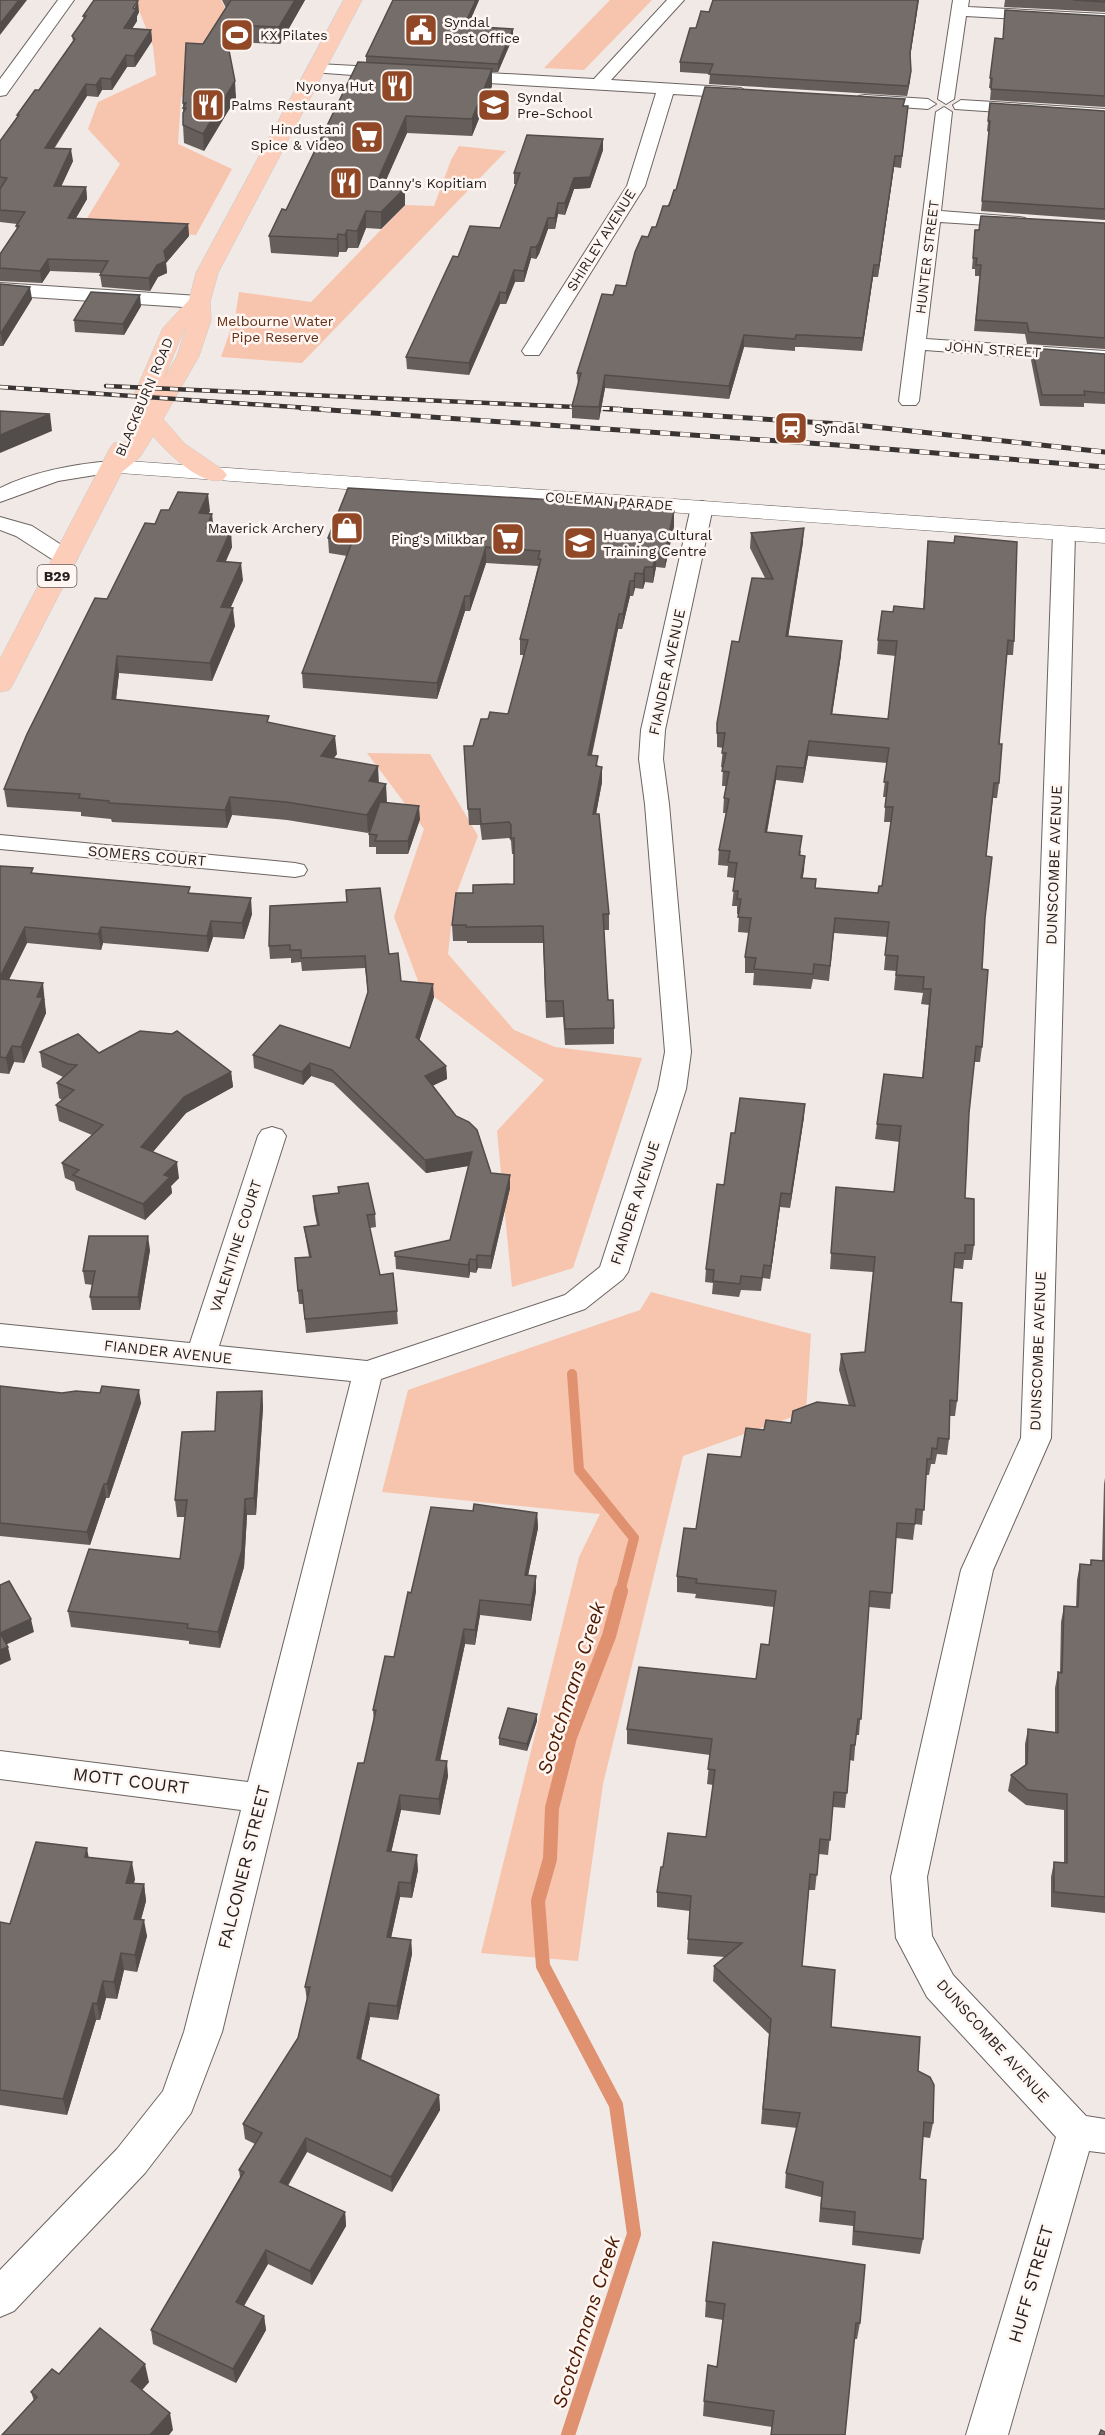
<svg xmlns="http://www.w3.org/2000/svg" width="1105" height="2435" viewBox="0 0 1105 2435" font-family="'Work Sans',sans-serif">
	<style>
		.green { fill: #f7c4ae }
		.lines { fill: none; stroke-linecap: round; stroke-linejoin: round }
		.stream-far1 { stroke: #e0916f; stroke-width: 10 }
		.stream { stroke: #e0916f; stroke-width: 14 }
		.street-casing { stroke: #6c6461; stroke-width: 2 }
		.secondary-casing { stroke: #6c6461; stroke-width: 1 }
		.primary-casing { stroke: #cac9c9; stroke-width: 1 }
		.street { fill: #fff; fill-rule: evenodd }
		.secondary { fill: #fff; fill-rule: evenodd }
		.primary { fill: #fccdb8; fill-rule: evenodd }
		.rail-far1-casing { stroke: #383433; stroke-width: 4.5 }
		.rail-casing { stroke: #383433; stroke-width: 5 }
		.rail-far1 { stroke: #fff6f2; stroke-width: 3; stroke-dasharray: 8; stroke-linecap: butt }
		.rail { stroke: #fff6f2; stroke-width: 4; stroke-dasharray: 10; stroke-linecap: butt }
		.wall { fill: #655e5b; fill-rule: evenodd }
		.shaded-wall { fill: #524c4a }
		.building { fill: #756d6a; stroke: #524c4a; stroke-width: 1.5; fill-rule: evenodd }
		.labels { text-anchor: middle; stroke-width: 5; stroke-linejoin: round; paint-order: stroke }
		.far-poi-label { font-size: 14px; fill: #221f1e; stroke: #fff6f2; text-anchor: start }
		.far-street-label { font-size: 14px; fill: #221f1e; stroke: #fff6f2 }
		.far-park-label { font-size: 14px; fill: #632f17; stroke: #fff6f2 }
		.shield { fill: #fff6f2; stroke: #64605e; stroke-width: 1.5 }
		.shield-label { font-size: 14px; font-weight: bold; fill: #221f1e }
		.street-label { font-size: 15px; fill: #221f1e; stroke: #fff6f2 }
		.near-street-label { font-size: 18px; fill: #221f1e; stroke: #fff6f2 }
		.near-water-label { font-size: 20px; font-style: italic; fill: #4e1c03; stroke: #fff6f2 }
	</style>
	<rect width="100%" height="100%" fill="#f1e9e5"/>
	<g class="green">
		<polygon points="135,0 221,0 230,17 181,98 178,144 232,169 196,235 81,228 120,164 88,129 98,102 156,75 153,46"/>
		<polygon points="610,0 652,0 584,70 544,68"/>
		<polygon points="459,146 506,151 302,363 221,357 235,317 239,292 311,302 405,205 434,206 451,160"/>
		<polygon points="367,753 430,754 478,836 454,900 448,954 514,1030 555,1047 642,1058 573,1268 512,1287 497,1131 544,1080 420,986 394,917 424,829"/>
		<polygon points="651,1292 811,1334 806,1412 683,1456 603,1784 578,1961 481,1953 579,1557 600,1514 382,1492 408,1390 640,1310"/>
	</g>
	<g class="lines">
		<polyline class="stream-far1" points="572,1374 579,1470 634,1538 620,1592"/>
		<polyline class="stream" points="568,2435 634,2234 616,2105 543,1966 538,1901 550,1859 552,1808 570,1737 609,1636 621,1591"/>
		<defs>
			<g id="street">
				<polygon points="58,0 74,0 6,95 0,96 0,79"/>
				<polygon points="667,0 684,0 611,80 741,88 749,93 741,98 673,94 645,186 539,355 525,355 522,351 627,186 656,93 454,81 446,76 454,71 594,79"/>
				<polygon points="953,0 969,0 968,7 1105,14 1105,24 966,16 954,99 946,104 938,99"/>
				<polygon points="318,64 393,68 401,73 393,78 312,72 310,69 312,66"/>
				<polygon points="865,95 928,99 936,104 928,109 859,104 857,100 859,96"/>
				<polygon points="961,100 1105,109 1105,119 955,109 953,105"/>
				<polygon points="944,107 952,112 941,211 1019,217 1025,218 1028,222 1025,226 1019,227 940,222 926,339 1105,351 1105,363 925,350 919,401 916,405 902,405 899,401 936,112"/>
				<polygon points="0,283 199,296 206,298 208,302 206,306 199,308 0,295"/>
				<path d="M113,461L120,463L123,467L120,471L58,481L0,502V488C35,471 74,464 113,461Z"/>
				<polygon points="702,501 709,503 713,507 665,730 663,759 669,804 691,1052 686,1089 628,1272 623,1279 585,1309 381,1379 222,2032 191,2113 145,2173 14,2311 0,2317 0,2270 117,2149 163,2091 184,2032 241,1810 0,1779 0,1751 248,1782 351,1381 0,1346 0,1324 190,1343 258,1136 262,1130 272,1127 282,1130 286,1136 219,1346 367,1361 565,1295 600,1267 658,1089 665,1052 645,804 639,759 641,730 691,507 695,503"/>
				<polygon points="0,517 32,526 74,553 77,558 74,563 66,564 58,563 16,536 0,530"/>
				<polygon points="1064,527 1072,528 1075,533 1051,1438 993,1570 927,1877 932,1936 953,1975 1086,2116 1105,2119 1105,2153 1089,2151 1008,2435 966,2435 1056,2137 927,1997 896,1938 891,1877 961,1570 1021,1438 1053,533 1056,528"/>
				<polygon points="0,835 295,863 304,865 307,870 304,875 295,877 0,849"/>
			</g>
			<polygon id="secondary" points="113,460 1105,529 1105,543 105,472 101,467 105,462"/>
			<path id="primary" d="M344,0H362L218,273L210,302L211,320L199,356L163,419L185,444L223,470L227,475L223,480C200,486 168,453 153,436L140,457L122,472L13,684L9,690L0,692V659L110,448L114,443L126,442L150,401L137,400L134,395L163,328L189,300L196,273ZM186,328L177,356L164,378L184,330Z"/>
		</defs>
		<use href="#street" class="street-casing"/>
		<use href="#secondary" class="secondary-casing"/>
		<use href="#primary" class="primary-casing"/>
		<use href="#street" class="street"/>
		<use href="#secondary" class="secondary"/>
		<use href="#primary" class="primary"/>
		<defs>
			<g id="rail-far1">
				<polyline points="106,386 620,409"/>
				<polyline points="0,387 323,409"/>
			</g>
			<g id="rail">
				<polyline points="301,408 837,445 1105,467"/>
				<polyline points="593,408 856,425 1105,452"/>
			</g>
		</defs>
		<use href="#rail-far1" class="rail-far1-casing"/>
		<use href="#rail" class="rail-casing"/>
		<use href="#rail-far1" class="rail-far1"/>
		<use href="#rail" class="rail"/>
	</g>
	<g class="wall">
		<polygon points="222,0 305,0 280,44 227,42 236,98 204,151 184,143 183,125 183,103 203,44 226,8"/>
		<polygon points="393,0 479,0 468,26 513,29 513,37 498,72 492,72 492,86 472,136 407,133 383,186 405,205 381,229 366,228 358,248 348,248 346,252 339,252 338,257 271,253 269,236 286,210 366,62 366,56"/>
		<polygon points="1005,0 1105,0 1105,12 1004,7"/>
		<polygon points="1005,10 1105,16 1105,107 990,100 991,88 989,88 995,38 1003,39"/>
		<polygon points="917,11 910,57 910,81 907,96 709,84 710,74 680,72 680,62 696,28"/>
		<polygon points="139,12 137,16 137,21 132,29 151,30 152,41 135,67 127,67 112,90 102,90 98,97 87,96 54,149 73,161 61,186 86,187 87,199 76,218 188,224 189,236 166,263 167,273 158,277 150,291 102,287 100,275 101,273 50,271 42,283 0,281 0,268 17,230 16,226 17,224 0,222 0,141 17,117 17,115 39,90 73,41 72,36 84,20 83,16"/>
		<polygon points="990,103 1105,111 1105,220 981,211 989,132 987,131"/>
		<polygon points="904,106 907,117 901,168 894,167 878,277 873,277 862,351 802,347 795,347 795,351 744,347 729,399 605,388 599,420 572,418 572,406 578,385 577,373 613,295 626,286 648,237 656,227 676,190"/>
		<polygon points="603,139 603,150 590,188 574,189 565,215 558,214 555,229 548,229 539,254 536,259 531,258 524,282 515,282 506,304 500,304 469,375 407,369 406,357 500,228 516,184 514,184 514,173"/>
		<polygon points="1105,223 1105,349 1027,344 1025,334 974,331 980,276 975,276 975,269 972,269 975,230"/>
		<polygon points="0,284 32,299 3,346 0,346"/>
		<polygon points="141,306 124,335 75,332 74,320"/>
		<polygon points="1032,348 1105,354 1105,404 1084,403 1084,407 1040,406 1031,360"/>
		<polygon points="210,511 208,513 214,528 232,547 226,561 243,580 230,608 235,626 212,681 119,673 116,699 270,723 337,754 333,758 379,783 386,784 386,803 420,819 408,854 376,854 376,847 369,847 369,834 370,831 368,833 287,820 232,815 227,828 112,822 111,819 81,816 81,812 7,807 4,789 107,599 155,524"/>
		<polygon points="667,511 674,526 665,568 656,567 653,583 645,582 643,589 635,588 633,596 630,596 622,629 618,629 592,755 598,766 602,767 602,782 596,814 609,914 609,930 604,930 608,1000 614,1028 614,1044 565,1045 563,1017 546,1018 543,943 467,943 467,941 453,941 452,925 473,893 514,884 514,854 512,854 511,841 509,838 482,840 480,825 469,825 464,746 473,746 488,719 508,714 524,655 520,655 520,639 538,566 486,563 470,611 465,611 437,699 303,688 302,673 347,556 329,553 328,538"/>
		<path d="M751,533L803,542L788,636L841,655L832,714L888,719L896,656L877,654L878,640L893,612L923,609L928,541L1014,641L1013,655H1007L999,744V783L997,798H993L986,856L985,918L982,969V1047L980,1062H974L969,1113L965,1198L974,1245L972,1260H964L963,1269L954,1268L951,1302L957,1401L955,1416H950L949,1439L947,1455L937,1454L935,1464H931L929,1475H926L922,1525L915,1524L913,1540L896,1538L890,1609L869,1607L859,1735H856L854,1761L850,1760L845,1808L833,1807L828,1855L819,1854L815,1890H809L802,1966L831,2027L918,2071L933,2123L930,2138L923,2137L920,2179L923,2239L920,2254L852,2245L853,2226L819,2222L821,2197L785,2188L786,2173L797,2128L761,2124L769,2034L713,1981L714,1966L725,1957L687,1954L690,1911L657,1907V1892L663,1867L706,1837L713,1785L707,1784L710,1755L627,1744V1729L756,1679L769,1645L774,1607L695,1598L696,1594L677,1592V1576L696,1529L741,1457L764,1430L849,1406L839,1370L841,1354L865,1352L873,1272L830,1269L836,1187L894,1192L900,1142L875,1139L877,1124L922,1078L929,1005L921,1004L923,993L894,990L896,971L884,970L887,937L834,933L829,981L813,979L811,989L753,985L754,973H745V957L749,933L738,932L739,914H737V906H732L735,878L727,877L728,866L718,865L719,850L726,813H723L724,798L726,786H722L723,768L721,767L723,748L717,747V723L739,642L765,578L750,548ZM808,756L887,763L883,797H886L884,822H891L882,886L878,893L816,888L802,878L805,856H800L801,851L767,833L776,780L803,783Z"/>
		<polygon points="0,866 34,873 191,893 252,914 244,939 213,937 208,952 103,943 101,950 27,943 9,980 45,999 44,1001 46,1013 24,1063 14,1062 9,1074 0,1073"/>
		<polygon points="346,890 389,954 401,981 434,997 419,1041 446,1066 447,1079 433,1085 491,1173 510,1188 491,1269 478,1268 476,1273 470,1272 469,1278 396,1269 395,1252 450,1240 469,1166 426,1173 333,1083 311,1076 303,1085 254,1068 253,1055 350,1048 368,993 365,968 302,971 301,962 291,963 291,958 270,959 269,946 347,902"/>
		<polygon points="40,1052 99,1053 231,1072 233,1087 186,1113 153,1152 179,1178 171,1186 172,1193 145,1220 76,1190 74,1182 65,1178 62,1163 92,1135 59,1121 56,1105 62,1100 59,1098 57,1083 63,1077 42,1067"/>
		<polygon points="804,1117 790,1208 780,1207 770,1279 763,1278 761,1291 741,1290 739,1297 712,1294 713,1283 705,1282 706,1269 724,1185 735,1133"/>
		<polygon points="338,1187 375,1214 376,1227 370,1228 380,1275 397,1311 398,1324 306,1333 303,1304 299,1304 295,1258 309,1257 306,1240 304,1227 317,1225 314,1209 313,1196 339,1193"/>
		<polygon points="150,1250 140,1310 92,1310 90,1297 93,1285 85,1284 83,1271"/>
		<polygon points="0,1386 141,1403 109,1498 106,1498 90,1545 0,1536"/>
		<polygon points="262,1391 263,1407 256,1515 247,1515 244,1567 220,1648 189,1644 189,1641 71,1627 68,1611 180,1559 185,1517 177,1517 175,1500 215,1431"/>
		<polygon points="1105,1478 1105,1913 1051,1907 1051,1877 1054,1862 1064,1862 1064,1810 1026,1805 1008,1791 1011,1775 1025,1765 1025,1744 1028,1729 1055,1732 1055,1688 1058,1672 1060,1673 1061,1622 1064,1606 1076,1607 1077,1580 1080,1564 1090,1565 1091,1560 1102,1561 1104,1484"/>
		<polygon points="473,1511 537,1513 538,1528 528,1575 536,1576 536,1591 531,1621 480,1615 475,1645 465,1644 440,1760 448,1776 440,1815 401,1810 391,1852 418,1870 412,1898 400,1897 391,1937 411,1940 412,1954 398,2020 370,2017 361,2060 439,2095 440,2110 392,2192 307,2152 288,2186 345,2212 346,2226 312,2285 268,2264 244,2306 264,2316 266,2330 236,2383 153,2344 151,2330 240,2177 239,2170 255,2144 245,2139 243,2124 298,2038 307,2001 305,1987 364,1763 374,1722 373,1710 394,1657 411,1593"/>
		<polygon points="537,1721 527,1751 499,1745 499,1738"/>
		<polygon points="89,1857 135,1879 134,1883 144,1884 146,1901 141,1919 147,1936 137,1972 124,1970 117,1999 106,1998 100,2020 96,2020 67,2115 0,2105 0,1922 10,1924"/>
		<polygon points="706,2301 860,2323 857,2339 854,2339 772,2427 703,2416 704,2401 717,2367 723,2320 705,2317"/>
		<polygon points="59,2374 149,2382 142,2390 173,2430 34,2401 31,2392"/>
	</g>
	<g class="shaded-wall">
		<polygon points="19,0 27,0 0,35 0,24"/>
		<polygon points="295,0 305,0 280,44 279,27"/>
		<polygon points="476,0 479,0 464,34 464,26"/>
		<polygon points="918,0 919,0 909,63 910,53"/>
		<polygon points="138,1 139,12 137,16 137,21 125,39 124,28"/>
		<polygon points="513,29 513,37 498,72 498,64"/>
		<polygon points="151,30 152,41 135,67 134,56"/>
		<polygon points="126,55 127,67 112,90 111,79"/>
		<polygon points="492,69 492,86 472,136 472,119"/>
		<polygon points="911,71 910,81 907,96 908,86"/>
		<polygon points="101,78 102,90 98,97 96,85"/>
		<polygon points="235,81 236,98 204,151 203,134"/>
		<polygon points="86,84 87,96 46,160 45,148"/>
		<polygon points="406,116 407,133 376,203 375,186"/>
		<polygon points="603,139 603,150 590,188 574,189 565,215 565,203 574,178"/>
		<polygon points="71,149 73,161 56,198 54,186"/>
		<polygon points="895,156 894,167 878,277 879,265"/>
		<polygon points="86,187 87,199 69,230 68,218"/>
		<polygon points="405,188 405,205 381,229 381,212"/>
		<polygon points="558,203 558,214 555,229 555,218"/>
		<polygon points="366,211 366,228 358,248 357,231"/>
		<polygon points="548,218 548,229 539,254 536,259 536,247"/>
		<polygon points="188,224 189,236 166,263 167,273 158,277 150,291 149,278 164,251"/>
		<polygon points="347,230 348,248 346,252 345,235"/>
		<polygon points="338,234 339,252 338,257 337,239"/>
		<polygon points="531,247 531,258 524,282 524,271"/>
		<polygon points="48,259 50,271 42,283 40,271"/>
		<polygon points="874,265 873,277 862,351 863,338"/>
		<polygon points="514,270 515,282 506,304 506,293"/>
		<polygon points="30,287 32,299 3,346 1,333"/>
		<polygon points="500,292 500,304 469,375 469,363"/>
		<polygon points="140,295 141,306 124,335 123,324"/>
		<polygon points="744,335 744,347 729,399 729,386"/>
		<polygon points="605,375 605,388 599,420 599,407"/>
		<polygon points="50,414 52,431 0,453 0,435"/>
		<polygon points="208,494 210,511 200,530 199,513"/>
		<polygon points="674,511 674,526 665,568 665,553"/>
		<polygon points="212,514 214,531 206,528"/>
		<polygon points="804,528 803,542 786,651 786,636"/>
		<polygon points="231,530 232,547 218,578 217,561"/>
		<polygon points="486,547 486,563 470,611 470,596"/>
		<polygon points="656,552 656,567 653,583 653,567"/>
		<polygon points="241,563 243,580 223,625 221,607"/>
		<polygon points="645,567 645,582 643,589 643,574"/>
		<polygon points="635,573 635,588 633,596 634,581"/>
		<polygon points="630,581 630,596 622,629 623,614"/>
		<polygon points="465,596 465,611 437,699 437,683"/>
		<polygon points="233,608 235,626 212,681 210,663"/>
		<polygon points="619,614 618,629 588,771 588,755"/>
		<polygon points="842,641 841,655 830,729 831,714"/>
		<polygon points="117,656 119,673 114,717 112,699"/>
		<polygon points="335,736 337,754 322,774 321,756"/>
		<polygon points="809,741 808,756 803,783 804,768"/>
		<polygon points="378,766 379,784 369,781"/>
		<polygon points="777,766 776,780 764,847 765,832"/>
		<polygon points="602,767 602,782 593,830 593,814"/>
		<polygon points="386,784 387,802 368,833 367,815"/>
		<polygon points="230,797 232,815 227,828 225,810"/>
		<polygon points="419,806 420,819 408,854 408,841"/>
		<polygon points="805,856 804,871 800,893 801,878"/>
		<polygon points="251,898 252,914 244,939 242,923"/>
		<polygon points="211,921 213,937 208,952 207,936"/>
		<polygon points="25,927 27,943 1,995 0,986 0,977"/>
		<polygon points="101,927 103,943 101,950 98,934"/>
		<polygon points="43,983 46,1013 24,1063 21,1047 37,997"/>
		<polygon points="433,984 434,997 416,1050 416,1037"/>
		<polygon points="12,1046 14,1062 9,1074 6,1058"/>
		<polygon points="310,1063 311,1076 303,1085 302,1072"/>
		<polygon points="446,1066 447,1079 426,1089 425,1076"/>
		<polygon points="231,1072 233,1087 186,1113 143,1163 141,1147 184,1097"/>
		<polygon points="805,1104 804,1117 790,1208 791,1194"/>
		<polygon points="472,1152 473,1165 426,1173 425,1160"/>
		<polygon points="177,1162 179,1178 171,1186 172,1193 145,1220 143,1204 164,1175"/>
		<polygon points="510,1175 510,1188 491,1269 491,1256"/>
		<polygon points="781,1193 780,1207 770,1279 771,1266"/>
		<polygon points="148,1236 150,1250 140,1310 138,1297"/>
		<polygon points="477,1255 478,1268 476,1273 476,1260"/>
		<polygon points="470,1259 470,1272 469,1278 468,1265"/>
		<polygon points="139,1390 141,1403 109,1498 107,1484"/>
		<polygon points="262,1391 263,1407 256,1515 254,1498"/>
		<polygon points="104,1484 106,1498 90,1545 87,1532"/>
		<polygon points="245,1499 247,1515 244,1567 220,1648 218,1632"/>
		<polygon points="537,1513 538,1528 525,1590 525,1575"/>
		<polygon points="536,1576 536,1591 531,1621 531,1605"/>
		<polygon points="480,1600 480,1615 475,1645 475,1630"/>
		<polygon points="31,1619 34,1632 3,1646 0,1633"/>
		<polygon points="464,1629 465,1644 437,1775 436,1760"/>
		<polygon points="8,1647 11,1660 0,1665 0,1650"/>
		<polygon points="537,1714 537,1721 527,1751 527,1744"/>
		<polygon points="447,1761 448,1776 440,1815 439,1799"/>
		<polygon points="400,1795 401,1810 388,1866 387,1851"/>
		<polygon points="87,1848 90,1865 85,1857"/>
		<polygon points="417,1855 418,1870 412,1898 411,1883"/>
		<polygon points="132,1862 135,1879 129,1899 126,1883"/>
		<polygon points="399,1882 400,1897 388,1952 387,1937"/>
		<polygon points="144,1884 146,1901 137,1935 134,1919"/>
		<polygon points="144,1920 147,1936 137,1972 135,1955"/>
		<polygon points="411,1940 412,1954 398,2020 397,2006"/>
		<polygon points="121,1953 124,1970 117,1999 114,1982"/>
		<polygon points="103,1981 106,1998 100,2020 97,2004"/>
		<polygon points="93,2003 96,2020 67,2115 63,2099"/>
		<polygon points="369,2003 370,2017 358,2073 357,2058"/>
		<polygon points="439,2095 440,2110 392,2192 391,2177"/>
		<polygon points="306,2138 307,2152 281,2196 280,2182"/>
		<polygon points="345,2212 346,2226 312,2285 310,2271"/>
		<polygon points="266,2250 268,2264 238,2316 236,2302"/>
		<polygon points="264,2316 266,2330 236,2383 233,2369"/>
		<polygon points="145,2364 149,2382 135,2398 131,2381"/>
		<polygon points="170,2413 173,2430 169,2435 150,2435"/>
	</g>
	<g class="building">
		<polygon points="0,0 19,0 0,24"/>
		<polygon points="94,0 135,0 138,1 133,8 136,10 124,28 151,30 134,56 126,55 111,79 101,78 96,85 86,84 45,148 71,149 54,186 86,187 68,218 188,224 164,251 166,261 157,265 149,278 100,275 108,261 48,259 40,271 0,268 0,254 19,226 16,226 25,212 0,210 0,189 7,178 0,177 0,141 19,115 17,115 35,90 39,90 75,39 72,36 86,16 83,16"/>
		<polygon points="231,0 295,0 279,27 224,25 235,81 203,134 183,125 183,113 186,108 183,108 186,103 183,103 186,43 203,44"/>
		<polygon points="393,0 476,0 464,26 513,29 498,64 366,56"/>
		<polygon points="713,0 918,0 910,53 911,71 908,86 709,74 713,64 680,62 690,28 696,28 701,11 709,12"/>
		<polygon points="1073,0 1105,0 1105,2"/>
		<polygon points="1005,10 1105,16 1105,96 991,89 992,78 990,78 995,38 1003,39"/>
		<polygon points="358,62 492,69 472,119 406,116 375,186 405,188 381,212 366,211 357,231 347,230 345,235 338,234 337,239 269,236 282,209 286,210"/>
		<polygon points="705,87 905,99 903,106 908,106 902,156 895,156 879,265 874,265 863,338 803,335 796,335 795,339 744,335 729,386 605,375 599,407 572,406 581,373 577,373 602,294 613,295 616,285 626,286 635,252 642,236 648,237 652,227 656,227 663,206 669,206 674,190 676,190"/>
		<polygon points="990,103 1105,111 1105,209 982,201 990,121 988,121"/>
		<polygon points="527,135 603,139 590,177 574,178 565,203 558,203 555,218 548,218 539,243 536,247 531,247 524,271 514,270 506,293 500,292 469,363 406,357 453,256 458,257 470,226 500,228 520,173 514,173"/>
		<polygon points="981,216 1105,223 1105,338 1029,332 1027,323 976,320 981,265 976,265 977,258 973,258 975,230 979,230"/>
		<polygon points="0,284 30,287 1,333 0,333"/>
		<polygon points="91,292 140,295 123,324 74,320"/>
		<polygon points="1032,348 1105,354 1105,393 1084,391 1085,395 1042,395"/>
		<polygon points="0,411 50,414 0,435"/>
		<polygon points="348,488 555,500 556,497 601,501 667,506 666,511 674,511 665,553 656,552 653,567 645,567 643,574 635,573 634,581 630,581 623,614 619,614 588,755 598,756 596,766 602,767 593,814 599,814 606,883 609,914 603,914 608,1000 613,1000 614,1028 565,1029 563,1001 546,1001 543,926 466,927 466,925 452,925 456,893 473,893 473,885 514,884 514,838 511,838 511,825 509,822 481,824 480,809 468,809 464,746 473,746 481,719 488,719 490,712 508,714 528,640 520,639 541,559 538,559 540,551 486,547 470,596 465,596 437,683 302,673 352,542 328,538"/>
		<polygon points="178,492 208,494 199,513 212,514 206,528 231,530 217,561 241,563 221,607 233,608 210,663 117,656 112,699 269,716 267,722 335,736 321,756 378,766 369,781 386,784 367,815 286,802 230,797 225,810 109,803 109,801 79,798 80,794 4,789 27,734 95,598 107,599 145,523 155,524 161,510 169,510"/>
		<path d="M804,528L786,636L842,641L831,714L888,719L897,641L878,640L882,611L893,612L894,606L924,609L928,541L954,543L955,536L1017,542L1014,641L1008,640L999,744H1002L999,783H994L986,856L992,857L985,918L982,969L988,970L982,1047L976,1046L969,1113L965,1198L974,1199V1245H965V1253H955L951,1302L962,1303L957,1401L950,1400L949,1439L938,1438L937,1449L932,1448L931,1459H927L924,1510L916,1509L915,1524L897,1523L892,1593L870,1591L861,1719H858L855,1745H851L847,1793L834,1792L830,1840L820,1839L817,1875L810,1874L802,1966L835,1970L831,2027L920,2037L918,2071L930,2077L934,2085L933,2123L924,2122L920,2179L926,2180L923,2239L854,2231L855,2212L821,2208L823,2182L786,2173L800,2113L763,2109L771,2019L714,1966L742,1943L688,1939L691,1896L657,1892L661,1867H663L668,1833L706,1837L715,1770L708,1769L712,1739L627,1729L639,1667L756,1679L761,1644L769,1645L776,1591L696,1583L697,1579L677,1576L684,1528L696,1529L708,1454L741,1457L746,1428L764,1430L766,1420L791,1423L793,1411L817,1402L855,1406L841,1354L865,1352L875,1257L831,1253L836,1187L894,1192L901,1126L877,1124L884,1074L923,1078L931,989H923L924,977L896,975L898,956L885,955L889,922L835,918L830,966L814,964L813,974L754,969L756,958L745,957L751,918L738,917L741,899H737L738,891H733L737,863L728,862L730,851L719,850L729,799L724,798L729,772L722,771L726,753H722L725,733H717V723L732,641L739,642L752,578L773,579L751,533ZM809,741L889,748L884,782H888L885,807H893L882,886H879L878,893L815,888L816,879L801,878L805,856L799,855L802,836L765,832L777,766L804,768Z"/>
		<polygon points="380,802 419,806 408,841 375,841 377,835 369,834"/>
		<polygon points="0,866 33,868 31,873 190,887 188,893 251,898 242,923 211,921 207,936 101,927 98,934 25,927 0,977"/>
		<polygon points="380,888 389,954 398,953 401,981 433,984 416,1037 446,1066 425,1076 456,1116 469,1122 477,1130 491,1173 510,1175 491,1256 477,1255 476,1260 470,1259 468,1265 395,1256 395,1252 450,1240 472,1152 425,1160 332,1070 310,1063 302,1072 253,1055 280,1025 350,1048 368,992 365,956 301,958 301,950 290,950 290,945 269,946 270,906 347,902 346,890"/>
		<polygon points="0,979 43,983 37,997 43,997 21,1047 12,1046 6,1058 0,1057"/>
		<polygon points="140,1031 172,1034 177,1031 231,1072 184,1097 141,1147 177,1162 164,1175 170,1177 143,1204 73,1175 79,1170 62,1163 103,1125 56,1105 74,1090 57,1083 77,1065 68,1064 40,1052 78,1034 99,1053"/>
		<polygon points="740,1098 805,1104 791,1194 781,1193 771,1266 764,1265 762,1278 741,1276 740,1284 713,1281 714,1270 706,1269 717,1184 724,1185 731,1133 735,1133"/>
		<polygon points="368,1183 375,1214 367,1215 380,1275 393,1273 397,1311 305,1319 302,1290 298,1291 295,1258 311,1257 304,1227 319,1225 313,1196 339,1193 338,1187"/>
		<polygon points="89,1236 148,1236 138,1297 90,1297 95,1271 83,1271"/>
		<polygon points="0,1386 62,1393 76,1391 100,1393 102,1386 139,1390 107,1484 104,1484 87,1532 0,1523"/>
		<polygon points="262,1391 254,1498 245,1499 242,1550 218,1632 187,1628 188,1624 68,1611 89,1549 180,1559 187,1500 175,1500 182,1432 215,1431 217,1392"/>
		<polygon points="474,1504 537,1513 525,1575 536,1576 531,1605 480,1600 475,1630 464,1629 436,1760 447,1761 439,1799 400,1795 387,1851 417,1855 411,1883 399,1882 387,1937 411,1940 397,2006 369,2003 357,2058 439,2095 391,2177 306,2138 280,2182 345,2212 310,2271 266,2250 236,2302 264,2316 233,2369 151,2330 244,2172 239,2170 262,2133 243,2124 298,2038 310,1987 305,1987 358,1763 364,1763 376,1710 373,1710 385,1656 394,1657 408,1592 411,1593 431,1507 473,1511"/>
		<polygon points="1091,1560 1105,1561 1105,1897 1054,1892 1054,1862 1067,1863 1067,1794 1028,1790 1011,1775 1027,1764 1028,1729 1058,1733 1058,1672 1062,1673 1064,1606 1078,1607 1080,1564 1091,1565"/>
		<polygon points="9,1581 31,1619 0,1633 0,1585"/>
		<polygon points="0,1633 8,1647 0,1650"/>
		<polygon points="508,1708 537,1714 527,1744 499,1738"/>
		<polygon points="36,1842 87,1848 85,1857 132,1862 126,1883 144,1884 134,1919 144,1920 135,1955 121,1953 114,1982 103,1981 97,2004 93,2003 63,2099 0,2090 0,1922 10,1924"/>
		<polygon points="713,2242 865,2265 860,2323 856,2323 845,2435 771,2435 774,2411 704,2401 708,2365 717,2367 725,2304 706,2301"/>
		<polygon points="100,2328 145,2364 131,2381 170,2413 150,2435 2,2435 37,2397 31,2392 52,2369 59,2374"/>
		<polygon points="1101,2430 1105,2432 1105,2435 1099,2435"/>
	</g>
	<defs>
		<symbol id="civic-square" viewBox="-11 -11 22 22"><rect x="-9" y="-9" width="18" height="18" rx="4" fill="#904826" stroke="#fff6f2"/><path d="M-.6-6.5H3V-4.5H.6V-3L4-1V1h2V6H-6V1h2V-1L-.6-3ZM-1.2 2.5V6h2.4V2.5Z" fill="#fff"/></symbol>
		<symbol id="stadium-square" viewBox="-11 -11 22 22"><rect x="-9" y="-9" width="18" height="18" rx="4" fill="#904826" stroke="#fff6f2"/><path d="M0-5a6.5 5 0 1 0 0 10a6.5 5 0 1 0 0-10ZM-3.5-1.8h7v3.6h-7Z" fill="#fff"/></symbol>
		<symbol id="restaurant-square" viewBox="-11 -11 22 22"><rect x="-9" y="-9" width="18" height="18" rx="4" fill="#904826" stroke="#fff6f2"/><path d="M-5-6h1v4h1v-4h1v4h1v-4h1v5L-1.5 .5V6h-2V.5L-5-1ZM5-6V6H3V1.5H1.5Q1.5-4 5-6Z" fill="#fff"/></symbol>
		<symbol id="school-square" viewBox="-11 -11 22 22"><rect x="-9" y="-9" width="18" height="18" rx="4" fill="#904826" stroke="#fff6f2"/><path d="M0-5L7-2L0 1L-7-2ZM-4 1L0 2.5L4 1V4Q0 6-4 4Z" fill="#fff"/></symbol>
		<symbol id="supermarket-square" viewBox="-11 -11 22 22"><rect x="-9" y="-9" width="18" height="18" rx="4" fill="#904826" stroke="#fff6f2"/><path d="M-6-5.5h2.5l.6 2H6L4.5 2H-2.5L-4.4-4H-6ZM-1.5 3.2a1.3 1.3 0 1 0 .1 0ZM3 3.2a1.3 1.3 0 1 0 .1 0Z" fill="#fff"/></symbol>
		<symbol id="station-square" viewBox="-11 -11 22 22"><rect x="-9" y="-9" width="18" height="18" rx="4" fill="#904826" stroke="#fff6f2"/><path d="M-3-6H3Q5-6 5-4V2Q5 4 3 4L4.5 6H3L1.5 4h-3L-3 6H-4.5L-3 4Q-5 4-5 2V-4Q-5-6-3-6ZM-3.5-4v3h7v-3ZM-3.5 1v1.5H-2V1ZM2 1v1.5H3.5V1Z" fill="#fff"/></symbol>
		<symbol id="shop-square" viewBox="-11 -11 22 22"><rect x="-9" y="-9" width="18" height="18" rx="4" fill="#904826" stroke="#fff6f2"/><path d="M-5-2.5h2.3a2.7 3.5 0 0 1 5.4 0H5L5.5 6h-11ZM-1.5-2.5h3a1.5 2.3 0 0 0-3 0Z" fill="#fff"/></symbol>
		<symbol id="university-square" viewBox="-11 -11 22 22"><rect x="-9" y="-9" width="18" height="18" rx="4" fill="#904826" stroke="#fff6f2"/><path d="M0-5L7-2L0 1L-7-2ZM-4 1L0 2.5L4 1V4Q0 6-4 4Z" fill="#fff"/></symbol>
	</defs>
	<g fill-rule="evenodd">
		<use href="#civic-square" x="402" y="11" width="38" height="38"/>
		<use href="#stadium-square" x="218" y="16" width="38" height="38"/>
		<use href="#restaurant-square" x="378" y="67" width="38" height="38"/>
		<use href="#restaurant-square" x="189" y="86" width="38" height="38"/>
		<use href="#school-square" x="475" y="86" width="38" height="38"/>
		<use href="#supermarket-square" x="348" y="118" width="38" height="38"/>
		<use href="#restaurant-square" x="327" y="164" width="38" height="38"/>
		<use href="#station-square" x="772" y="409" width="38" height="38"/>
		<use href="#shop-square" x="328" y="509" width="38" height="38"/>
		<use href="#supermarket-square" x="489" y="520" width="38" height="38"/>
		<use href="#university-square" x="561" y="524" width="38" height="38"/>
	</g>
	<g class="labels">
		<g class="far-poi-label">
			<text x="444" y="27">Syndal<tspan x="444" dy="16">Post Office</tspan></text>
			<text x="260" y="40">KX Pilates</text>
			<text x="374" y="91" text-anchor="end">Nyonya Hut</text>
			<text x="517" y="102">Syndal<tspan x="517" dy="16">Pre-School</tspan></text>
			<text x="231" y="110">Palms Restaurant</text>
			<text x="344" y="134" text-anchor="end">Hindustani<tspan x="344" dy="16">Spice &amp; Video</tspan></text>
			<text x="369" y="188">Danny's Kopitiam</text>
			<text x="814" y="433">Syndal</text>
			<text x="324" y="533" text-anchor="end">Maverick Archery</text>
			<text x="603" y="540">Huanya Cultural<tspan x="603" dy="16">Training Centre</tspan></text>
			<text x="485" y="544" text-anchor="end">Ping's Milkbar</text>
		</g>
		<g class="far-street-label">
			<text transform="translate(601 240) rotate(-58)" y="5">SHIRLEY AVENUE</text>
			<text transform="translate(927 257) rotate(-83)" y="5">HUNTER STREET</text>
			<text transform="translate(993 349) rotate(4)" y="5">JOHN STREET</text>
			<text transform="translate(144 397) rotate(-67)" y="5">BLACKBURN ROAD</text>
			<text transform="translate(609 501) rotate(4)" y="5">COLEMAN PARADE</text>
		</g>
		<g class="far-park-label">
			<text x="275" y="326">Melbourne Water<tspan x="275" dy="16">Pipe Reserve</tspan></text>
		</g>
		<rect class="shield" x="37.5" y="565" width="39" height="22" rx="4.5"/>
		<g class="shield-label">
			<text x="57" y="581">B29</text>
		</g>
		<g class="street-label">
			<text transform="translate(667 672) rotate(-78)" y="5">FIANDER AVENUE</text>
			<text transform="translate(147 856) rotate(5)" y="5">SOMERS COURT</text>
			<text transform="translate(1054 865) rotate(-88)" y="5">DUNSCOMBE AVENUE</text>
			<text transform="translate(635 1203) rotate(-72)" y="5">FIANDER AVENUE</text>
			<text transform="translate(236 1246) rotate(-72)" y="5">VALENTINE COURT</text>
			<text transform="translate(1038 1351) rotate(-88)" y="5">DUNSCOMBE AVENUE</text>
			<text transform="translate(168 1352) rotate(6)" y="5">FIANDER AVENUE</text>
			<text transform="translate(993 2041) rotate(48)" y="5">DUNSCOMBE AVENUE</text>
		</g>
		<g class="near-street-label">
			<text transform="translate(131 1781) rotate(7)" y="6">MOTT COURT</text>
			<text transform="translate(244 1867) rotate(-76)" y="6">FALCONER STREET</text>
			<text transform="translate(1031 2284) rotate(-74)" y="6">HUFF STREET</text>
		</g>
		<g class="near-water-label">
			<text transform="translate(571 1688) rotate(-72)" y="7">Scotchmans Creek</text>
			<text transform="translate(586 2322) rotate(-72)" y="7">Scotchmans Creek</text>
		</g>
	</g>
</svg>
